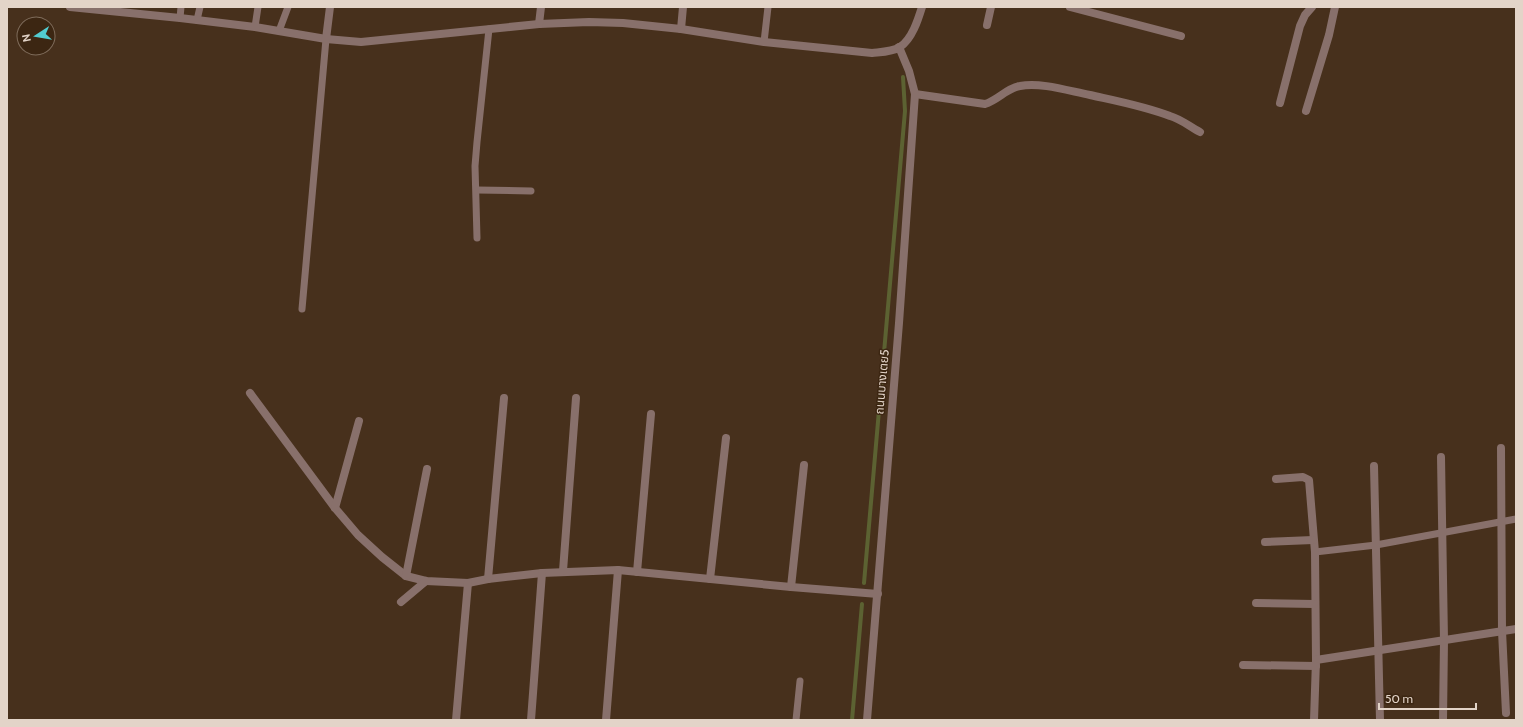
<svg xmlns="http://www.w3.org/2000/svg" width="1523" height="727" viewBox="0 0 1523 727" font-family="Cabin,'Noto Sans Thai',sans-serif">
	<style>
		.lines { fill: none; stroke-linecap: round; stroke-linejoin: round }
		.stream { stroke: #5c6232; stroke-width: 4 }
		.service { stroke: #88706b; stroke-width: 7 }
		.minor { stroke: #88706b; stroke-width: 8 }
		.labels { text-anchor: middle; stroke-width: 3; stroke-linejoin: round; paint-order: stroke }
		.street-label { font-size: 12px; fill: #e3d4c8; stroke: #3c2612 }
	</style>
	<rect width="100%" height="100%" fill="#47301c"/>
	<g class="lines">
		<g class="stream">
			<polyline points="864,583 905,111 903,77"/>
			<polyline points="852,720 862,604"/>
		</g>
		<g class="service">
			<polyline points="180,18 181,7"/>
			<polyline points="197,20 200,7"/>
			<polyline points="255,27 258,7"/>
			<polyline points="279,31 288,7"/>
			<polyline points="764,42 768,7"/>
			<polyline points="477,190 531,191"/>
			<polyline points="477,238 475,166 477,142 489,29"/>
			<polyline points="302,309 326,39"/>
			<polyline points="1315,552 1376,545 1516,519"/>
			<polyline points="796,720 800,681"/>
		</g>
		<g class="minor">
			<path d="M70,7L180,18L255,27L326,39L361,42L539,24L589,22L623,23L681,29L764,42L872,53C881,52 892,52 900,47C912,39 918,20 922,7"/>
			<polyline points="1070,7 1181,36"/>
			<polyline points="539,24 541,7"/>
			<polyline points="987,25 991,7"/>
			<polyline points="681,29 683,7"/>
			<polyline points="326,39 330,7"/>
			<path d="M915,94L985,104C998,100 1007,88 1020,86C1041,82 1069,91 1090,95C1117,101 1144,106 1170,116C1181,119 1190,127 1200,132"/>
			<polyline points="1280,103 1300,26 1305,15 1312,7"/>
			<polyline points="1306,111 1329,35 1335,7"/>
			<polyline points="250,393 335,508 358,535 382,557 406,576 426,581 468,583 488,579 542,573 618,570 791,587 878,594"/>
			<polyline points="1501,448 1502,631 1506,713"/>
			<polyline points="1441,457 1444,640 1443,720"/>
			<polyline points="1374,466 1380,720"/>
			<polyline points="1276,479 1303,477 1309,480 1315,552 1316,660 1314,720"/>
			<polyline points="335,508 359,421"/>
			<polyline points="1265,542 1313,540"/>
			<polyline points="563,571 576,398"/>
			<polyline points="637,572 651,414"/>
			<polyline points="406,576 427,469"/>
			<polyline points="488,579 504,398"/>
			<polyline points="710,579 726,438"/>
			<polyline points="791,587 804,465"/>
			<polyline points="401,602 426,581"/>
			<polyline points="1256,603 1314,604"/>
			<polyline points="1316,660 1516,629"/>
			<polyline points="1243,665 1316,666"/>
			<polyline points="456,720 468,583"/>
			<polyline points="531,720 542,573"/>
			<polyline points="606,720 618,570"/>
			<polyline points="867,720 899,323 915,94 909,71 899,47"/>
		</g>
	</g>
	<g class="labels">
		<g class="street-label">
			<text transform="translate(882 382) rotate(-85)" y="4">ถนนบางเตย5</text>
		</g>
	</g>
	<rect width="1523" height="727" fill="none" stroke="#e3d4c8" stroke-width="16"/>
	<g transform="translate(36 36) rotate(258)"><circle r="19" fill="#3c2612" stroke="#7f6c5b"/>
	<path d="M0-3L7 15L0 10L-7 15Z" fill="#52ccd0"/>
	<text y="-6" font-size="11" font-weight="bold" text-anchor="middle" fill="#e3d4c8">N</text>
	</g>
	<path d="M1379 703v6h97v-6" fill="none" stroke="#e3d4c8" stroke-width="2"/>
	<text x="1385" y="703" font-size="12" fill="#e3d4c8" stroke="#3c2612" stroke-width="3" paint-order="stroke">50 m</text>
</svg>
